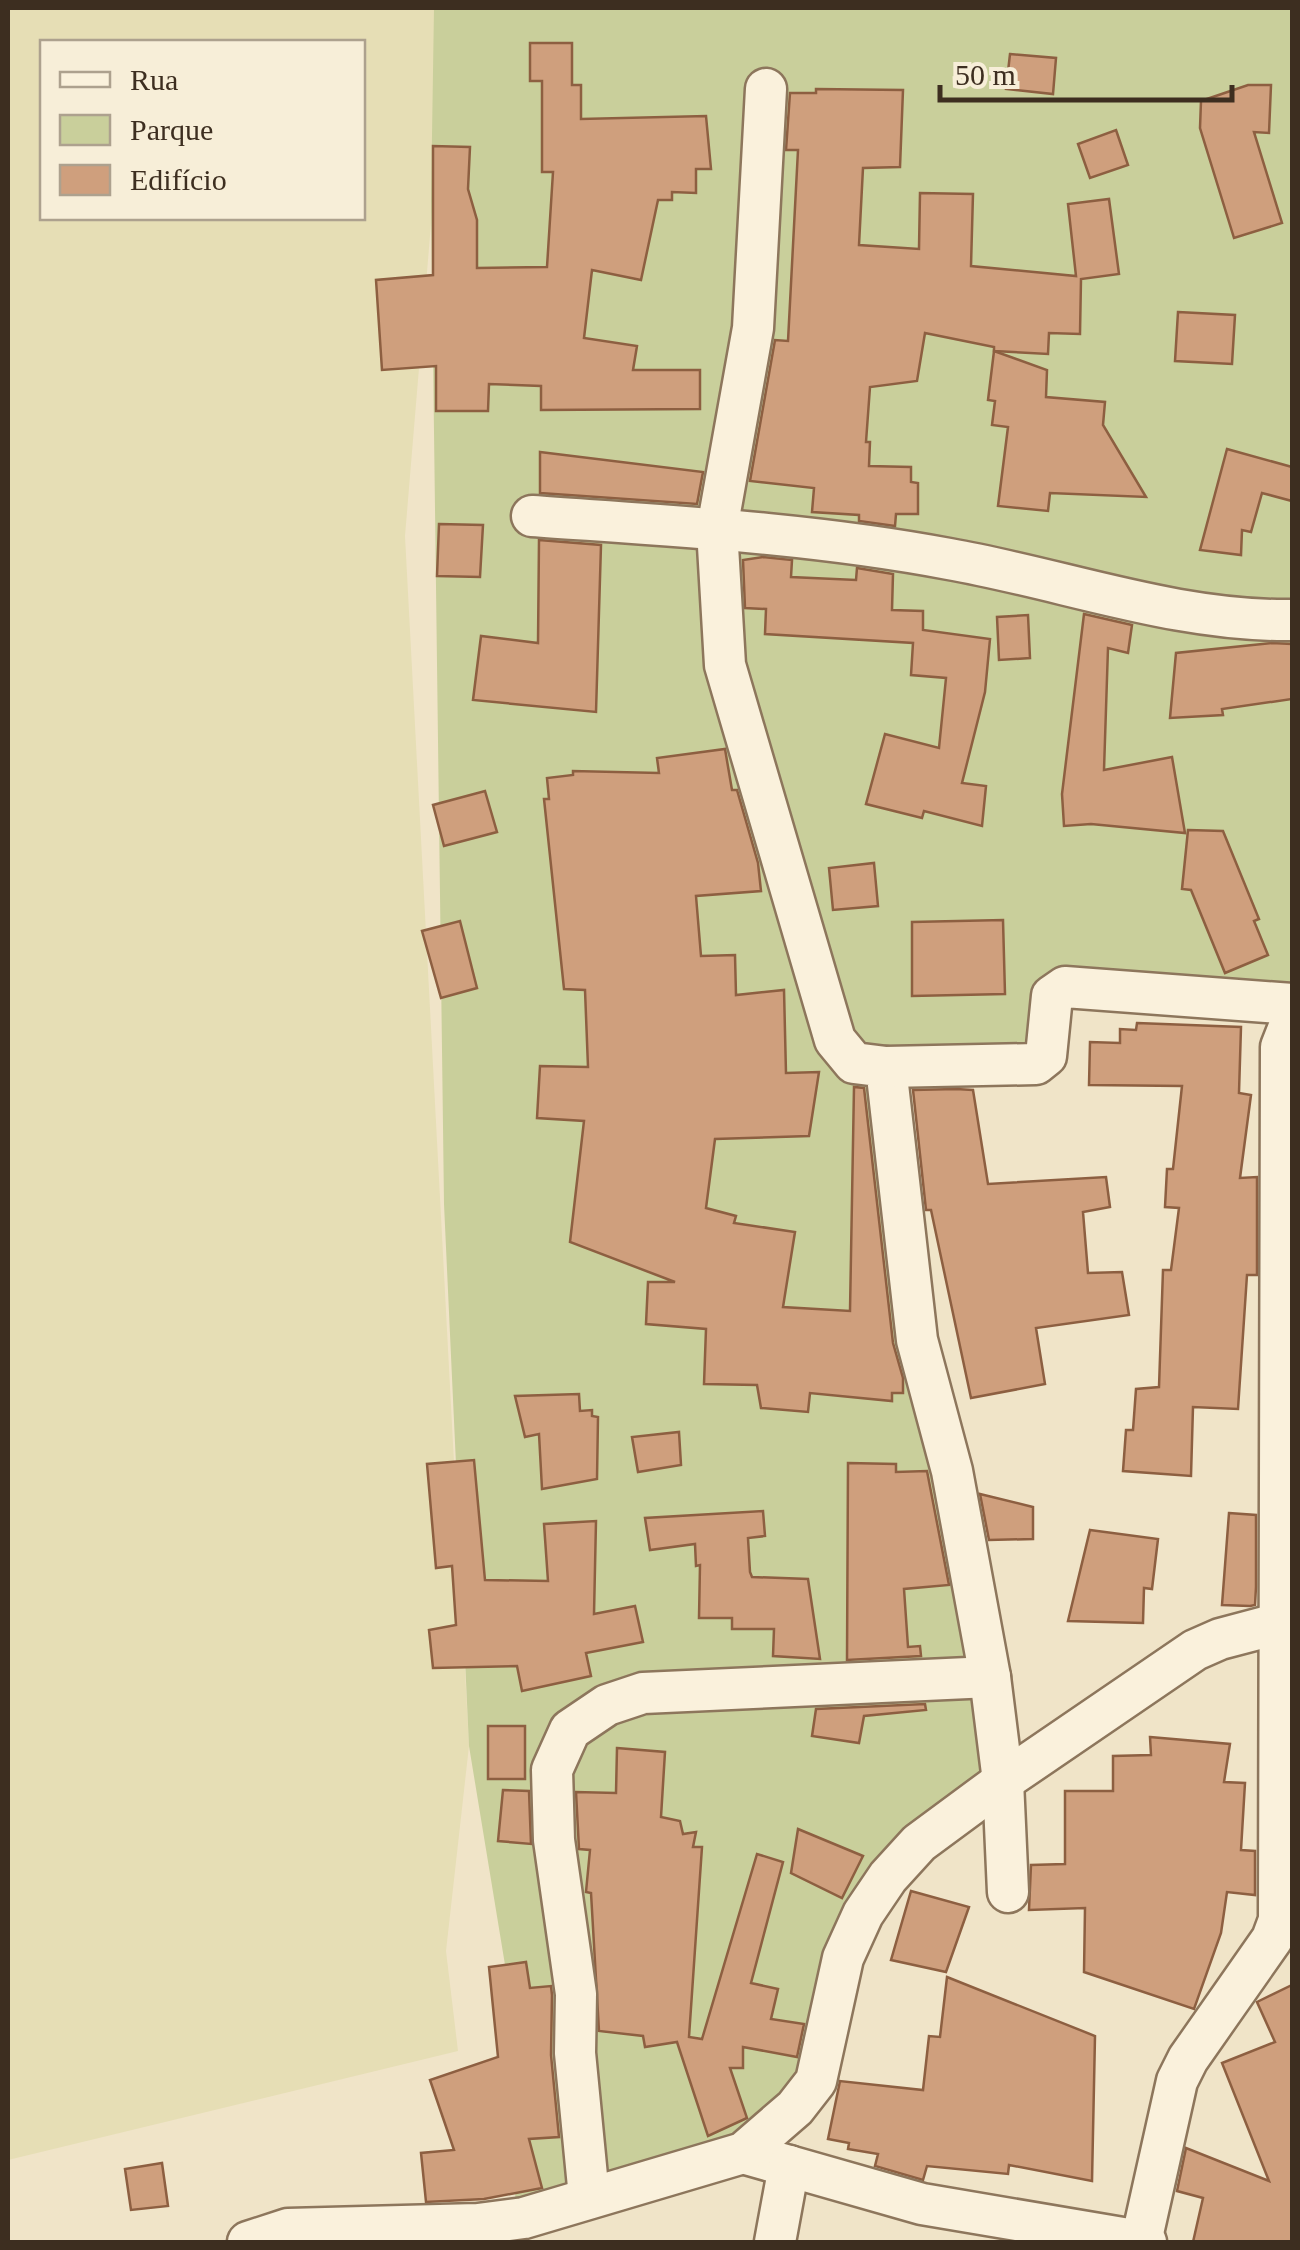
<svg xmlns="http://www.w3.org/2000/svg" width="1300" height="2250" viewBox="0 0 1300 2250" font-family="Georgia,serif">
	<style>
		.farmland { fill: #e6deb5; fill-rule: evenodd }
		.green { fill: #c9cf9b }
		.building { fill: #cf9f7d; stroke: #8d5f41; stroke-width: 2.5 }
		.lines { fill: none; stroke-linecap: round; stroke-linejoin: round }
		.street-casing { stroke: #8d765c; stroke-width: 45 }
		.street { stroke: #faf1dc; stroke-width: 40 }
	</style>
	<rect width="100%" height="100%" fill="#f0e4c8"/>
	<path class="farmland" d="M8,8H449L405,536L469,1746L446,1951L458,2051L8,2160ZM42,42H362V218H42Z"/>
	<polygon class="green" points="434,8 1292,8 1292,994 1089,983 1032,1056 878,1058 996,1781 917,1842 823,2048 769,2132 515,2208 519,2050 469,1746 444,1204 431,200"/>
	<g class="building">
		<polygon points="530,43 572,43 572,85 581,85 581,119 706,116 711,169 696,169 696,193 672,192 672,200 658,200 641,280 592,270 584,338 637,346 633,370 700,370 700,409 541,410 541,386 489,384 488,411 436,411 436,366 382,370 376,280 433,275 433,146 470,147 468,189 477,220 477,268 547,267 553,172 542,172 542,81 530,81"/>
		<polygon points="1010,54 1056,58 1053,94 1006,89"/>
		<polygon points="1248,85 1271,85 1269,133 1254,132 1282,223 1234,238 1200,128 1201,101"/>
		<polygon points="816,89 903,90 900,167 863,168 859,245 919,249 920,193 973,194 971,266 1076,276 1068,204 1109,199 1119,274 1081,279 1080,334 1049,333 1048,354 994,351 994,347 925,333 917,381 870,387 866,442 870,442 869,466 911,467 911,482 918,483 918,514 896,514 895,526 859,521 859,515 812,512 814,488 750,481 775,340 788,341 798,150 786,150 790,93 816,93"/>
		<polygon points="1116,130 1128,165 1090,178 1078,144"/>
		<polygon points="1178,312 1235,315 1232,364 1175,361"/>
		<polygon points="994,351 1047,370 1046,397 1105,402 1103,425 1146,497 1050,493 1048,511 998,506 1008,427 992,425 995,401 988,400"/>
		<polygon points="1227,449 1292,467 1292,501 1262,493 1251,532 1242,530 1241,555 1200,550"/>
		<polygon points="540,452 703,472 697,504 540,493"/>
		<polygon points="439,524 483,525 480,577 437,576"/>
		<polygon points="539,540 601,545 596,712 473,700 481,636 538,643"/>
		<polygon points="763,557 792,560 791,577 856,580 857,568 893,574 892,610 923,611 923,630 990,639 985,692 962,783 986,786 982,826 924,811 922,818 866,804 885,734 939,748 946,678 911,675 913,643 765,634 766,609 745,608 743,560"/>
		<polygon points="1084,614 1132,625 1128,653 1108,648 1104,770 1172,757 1185,833 1091,824 1064,826 1062,794"/>
		<polygon points="1028,615 1030,658 999,660 997,617"/>
		<polygon points="1272,643 1292,644 1292,699 1222,709 1223,715 1170,718 1176,653"/>
		<polygon points="725,749 732,790 737,790 758,863 761,891 696,896 701,956 735,955 736,995 784,990 786,1073 819,1072 809,1136 715,1139 706,1208 736,1216 734,1223 795,1232 783,1307 850,1311 854,1087 864,1088 893,1343 903,1378 903,1393 892,1393 892,1401 810,1393 808,1412 761,1408 757,1385 704,1384 706,1329 646,1324 648,1282 675,1282 570,1242 584,1121 537,1118 540,1066 588,1067 585,990 564,989 544,799 549,799 547,778 573,775 573,771 659,773 657,758"/>
		<polygon points="485,791 497,832 444,846 433,805"/>
		<polygon points="1188,830 1223,831 1259,919 1254,921 1268,955 1225,973 1191,890 1182,889"/>
		<polygon points="874,863 878,906 833,910 829,868"/>
		<polygon points="1003,920 1005,994 912,996 912,922"/>
		<polygon points="460,921 477,988 441,998 422,931"/>
		<polygon points="1137,1023 1241,1027 1239,1093 1251,1095 1240,1178 1257,1177 1257,1275 1247,1275 1238,1409 1193,1407 1191,1476 1123,1471 1126,1430 1133,1430 1136,1389 1159,1387 1163,1270 1171,1270 1179,1208 1165,1207 1167,1169 1173,1169 1182,1086 1089,1085 1090,1042 1120,1043 1120,1029 1136,1030"/>
		<polygon points="956,1089 973,1090 988,1184 1106,1177 1110,1207 1083,1212 1088,1273 1122,1272 1129,1315 1036,1328 1045,1384 971,1398 931,1210 926,1210 913,1090"/>
		<polygon points="579,1394 580,1411 592,1410 592,1416 598,1417 597,1479 542,1489 539,1434 525,1437 515,1396"/>
		<polygon points="679,1432 681,1465 638,1472 632,1437"/>
		<polygon points="474,1460 485,1580 548,1581 544,1524 596,1521 594,1614 635,1606 643,1642 586,1653 591,1676 522,1691 517,1666 433,1668 429,1630 456,1625 452,1566 436,1568 427,1464"/>
		<polygon points="848,1463 896,1464 896,1472 927,1471 949,1585 904,1589 908,1647 920,1646 921,1656 847,1660"/>
		<polygon points="980,1494 1033,1507 1033,1539 989,1540"/>
		<polygon points="763,1511 765,1536 748,1538 750,1572 752,1577 808,1579 820,1659 773,1656 774,1629 732,1629 732,1618 699,1618 700,1565 696,1566 695,1544 650,1550 645,1518"/>
		<polygon points="1229,1513 1256,1515 1256,1587 1255,1605 1250,1606 1222,1605"/>
		<polygon points="1090,1530 1158,1539 1152,1589 1144,1588 1143,1623 1068,1621"/>
		<polygon points="925,1704 926,1710 864,1716 859,1743 812,1736 816,1709"/>
		<rect x="488" y="1726" width="37" height="53"/>
		<polygon points="1150,1737 1230,1744 1224,1782 1245,1783 1241,1850 1255,1851 1255,1895 1227,1892 1221,1933 1194,2009 1084,1972 1085,1908 1029,1910 1031,1865 1065,1864 1065,1791 1113,1791 1113,1756 1151,1755"/>
		<polygon points="617,1748 665,1752 661,1817 680,1821 683,1834 696,1832 693,1847 702,1847 689,2037 702,2039 757,1854 783,1862 751,1983 778,1989 771,2019 804,2024 797,2057 743,2047 743,2068 730,2068 747,2118 708,2136 677,2042 645,2047 643,2036 599,2031 591,1893 586,1892 590,1850 579,1849 576,1792 616,1793"/>
		<polygon points="503,1790 529,1791 531,1844 498,1841"/>
		<polygon points="798,1829 863,1856 842,1898 791,1873"/>
		<polygon points="911,1891 969,1907 946,1972 891,1960"/>
		<polygon points="526,1962 530,1988 551,1986 552,1995 551,2055 559,2137 529,2139 542,2188 484,2199 426,2202 421,2153 454,2150 430,2080 498,2057 489,1967"/>
		<polygon points="947,1977 1095,2036 1092,2181 1009,2165 1008,2174 927,2166 923,2180 875,2166 878,2154 848,2149 849,2143 828,2139 840,2081 923,2090 929,2036 940,2037"/>
		<polygon points="1292,1985 1292,2242 1193,2242 1203,2198 1177,2191 1186,2148 1269,2181 1222,2063 1275,2042 1257,2002"/>
		<polygon points="162,2163 168,2206 131,2210 125,2169"/>
	</g>
	<g class="lines">
		<defs>
			<g id="street">
				<polyline points="766,89 753,328 717,529 725,665 835,1040 854,1063 886,1067 917,1340 952,1471 990,1677 1003,1781 1008,1892"/>
				<path d="M532,516C672,526 811,533 949,559C1063,579 1176,622 1292,620"/>
				<polyline points="886,1067 1036,1064 1046,1056 1052,996 1065,987 1292,1004"/>
				<polyline points="743,2153 922,2204 1146,2242"/>
				<polyline points="589,2197 575,2053 576,1994 554,1840 552,1770 570,1730 607,1705 643,1693 990,1677"/>
				<polyline points="248,2242 288,2229 478,2224 524,2218 743,2153 795,2108 816,2081 843,1958 863,1914 888,1877 919,1843 1003,1781 1195,1650 1220,1639 1292,1620"/>
				<polyline points="775,2242 789,2166"/>
				<polyline points="1141,2242 1177,2081 1188,2059 1272,1939 1279,1920 1281,1047 1292,1019"/>
			</g>
		</defs>
		<use href="#street" class="street-casing"/>
		<use href="#street" class="street"/>
	</g>
	<rect width="1300" height="2250" fill="none" stroke="#3d2e20" stroke-width="20"/>
	<rect x="40" y="40" width="325" height="180" fill="#f7eed8" stroke="#ada18e" stroke-width="2.5"/>
	<rect x="60" y="72" width="50" height="15" fill="#faf1dc" stroke="#ada18e" stroke-width="2.5"/>
	<text x="130" y="90" font-size="30" fill="#3d2e20">Rua</text>
	<rect x="60" y="115" width="50" height="30" fill="#c9cf9b" stroke="#ada18e" stroke-width="2.5"/>
	<text x="130" y="140" font-size="30" fill="#3d2e20">Parque</text>
	<rect x="60" y="165" width="50" height="30" fill="#cf9f7d" stroke="#ada18e" stroke-width="2.5"/>
	<text x="130" y="190" font-size="30" fill="#3d2e20">Edifício</text>
	<path d="M940 85v15h292v-15" fill="none" stroke="#3d2e20" stroke-width="5"/>
	<text x="955" y="85" font-size="30" fill="#3d2e20" stroke="#f7eed8" stroke-width="8" paint-order="stroke">50 m</text>
</svg>
